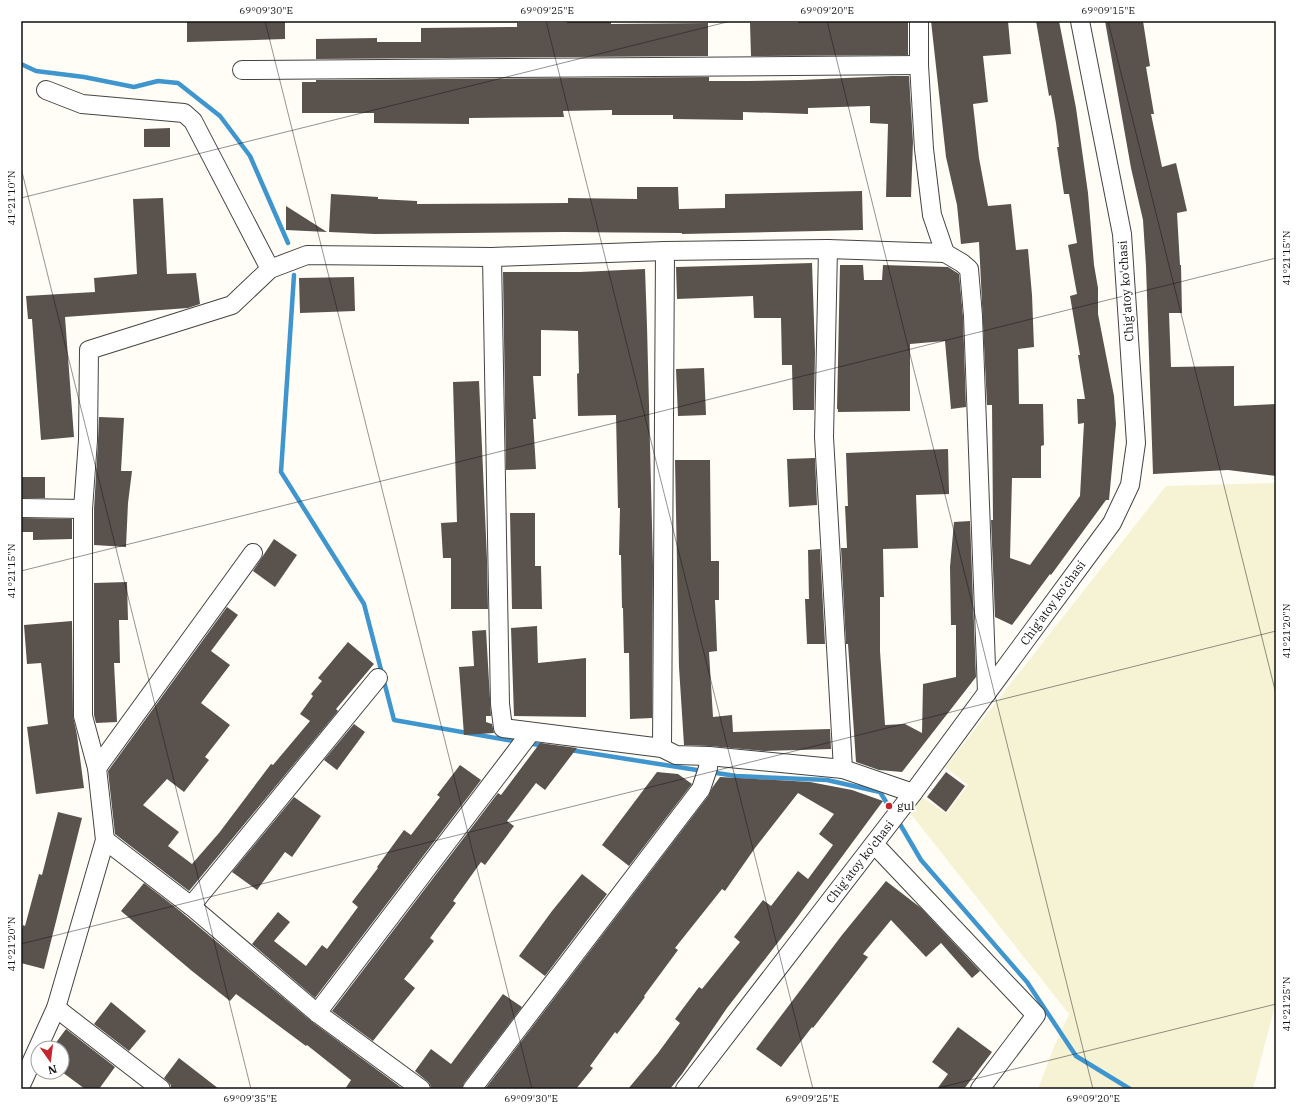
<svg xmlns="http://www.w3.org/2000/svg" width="1297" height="1110" viewBox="0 0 1297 1110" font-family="'IBM Plex Serif',serif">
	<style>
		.farmland { fill: #f6f3d4 }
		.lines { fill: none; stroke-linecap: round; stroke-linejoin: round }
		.stream { stroke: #3f96cf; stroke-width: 4.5 }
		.building { fill: #5a524d }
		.minor-casing { stroke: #444; stroke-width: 20 }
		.minor { stroke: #fff; stroke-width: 18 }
		.ticks { fill: none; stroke: #111; stroke-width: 1; stroke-opacity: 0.45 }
		.poi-dot { fill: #c4262e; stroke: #fff; stroke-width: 1.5 }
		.labels { text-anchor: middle; stroke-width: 4; stroke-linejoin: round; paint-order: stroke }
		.street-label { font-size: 12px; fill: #111; stroke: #fff }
		.poi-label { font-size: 12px; fill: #111; stroke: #fff; text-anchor: start }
		.neatline { fill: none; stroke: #111; stroke-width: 1.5 }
		.ticks-label { font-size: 10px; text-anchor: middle; fill: #111 }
	</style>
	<rect width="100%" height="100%" fill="#fffdf5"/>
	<polygon class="farmland" points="1276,483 1276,1002 1253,1089 1038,1089 1054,1047 1069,1014 910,813 922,797 946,814 968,785 945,767 1166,486"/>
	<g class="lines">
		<g class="stream">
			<polyline points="21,64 36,71 84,77 134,87 158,81 178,83 220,116 250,156 288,243"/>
			<polyline points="294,275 281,472 364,604 394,720 519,742"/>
			<polyline points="528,743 544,746"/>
			<polyline points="570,750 703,771"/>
			<polyline points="710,772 736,776 827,780 880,792 893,813"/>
			<polyline points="897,819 921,860 1027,982 1076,1056 1130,1089"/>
		</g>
	</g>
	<g class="building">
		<polygon points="187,21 285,21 285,39 187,42"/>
		<polygon points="567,21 611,21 611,24 708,23 708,56 316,59 316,39 377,38 377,42 421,42 421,28 517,27 517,23 567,23"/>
		<polygon points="798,21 908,21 908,55 751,56 750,23 798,23"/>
		<polygon points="931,21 1008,21 1011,54 983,56 988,102 973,104 979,158 988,206 1011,204 1016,250 1028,249 1032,295 1034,347 1018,349 1019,404 1043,404 1044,445 1041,446 1041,478 1012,478 1010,558 1030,565 1080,496 1084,423 1078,424 1077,399 1085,399 1078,355 1080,355 1070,296 1077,294 1068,245 1077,243 1069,194 1064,194 1057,147 1059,147 1056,123 1051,95 1049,96 1036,21 1059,21 1076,108 1088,193 1094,265 1098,288 1098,314 1114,396 1116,424 1109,500 1106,500 1051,575 1050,574 1012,625 995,617 991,520 993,520 992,405 987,405 979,242 961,244 957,205 946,157"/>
		<polygon points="1105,21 1143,21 1150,66 1146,67 1154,114 1151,114 1162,167 1176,163 1187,211 1177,213 1180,265 1181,265 1182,313 1169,313 1171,367 1234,366 1234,406 1276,404 1276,476 1228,470 1153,474 1146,266 1143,220 1131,168"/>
		<polygon points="892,76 909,76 913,142 911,197 886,197 888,124 870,123 870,106 808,108 808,114 743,112 743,120 673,119 673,115 612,115 612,110 563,111 564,117 469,118 469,124 374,123 374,113 302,113 302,82 316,82 316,80 709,77 709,81 748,81 800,80"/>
		<polygon points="170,128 170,147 144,147 144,129"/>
		<polygon points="637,187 678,187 679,209 725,208 725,194 862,191 863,230 682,234 682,233 564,232 375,234 329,232 331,194 378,197 378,199 417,201 417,204 568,203 568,198 637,199"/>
		<polygon points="163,198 167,274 196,273 200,304 188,308 65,317 74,437 41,440 32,319 28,319 26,296 95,292 94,278 137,274 133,199"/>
		<polygon points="286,206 327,232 286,230"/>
		<polygon points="812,263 815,352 814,410 793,410 792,365 782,365 781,318 754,318 753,296 677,299 676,267"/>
		<polygon points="840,265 863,265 864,280 882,280 883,265 948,267 959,274 963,317 966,407 951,409 945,341 910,344 910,411 838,412 838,409 837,409"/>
		<polygon points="645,269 647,326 653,565 652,718 630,719 629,653 624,653 623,608 622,608 621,555 619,555 620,508 618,508 616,415 578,416 577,374 579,373 578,331 541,330 541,376 533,376 536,419 533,419 536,469 506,470 503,272 580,272"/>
		<polygon points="354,277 355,311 300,313 299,278"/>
		<polygon points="704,368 706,415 678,416 676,369"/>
		<polygon points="479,381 487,559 488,609 451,609 451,558 443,558 441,523 457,522 453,382"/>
		<polygon points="99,417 124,418 121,471 132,471 128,503 126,547 94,545 94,509 98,441"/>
		<polygon points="948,449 949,494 916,495 918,548 883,549 884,597 880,597 880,651 885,725 905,724 922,733 923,684 956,677 956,625 951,625 950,567 954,522 970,521 976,677 902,772 879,770 856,762 848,644 846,644 841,548 847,548 845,506 848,506 846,453"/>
		<polygon points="815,458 817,505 789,507 787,459"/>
		<polygon points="675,460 710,460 711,561 719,561 719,600 715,600 717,651 709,652 713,717 732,715 733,732 830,729 831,749 764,751 710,746 684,745 679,667"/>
		<rect x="21" y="477" width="24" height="21"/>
		<polygon points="510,513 535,513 535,566 541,566 542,609 512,609"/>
		<polygon points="21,518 72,519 72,539 33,540 33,532 21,532"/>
		<polygon points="274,539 297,555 275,587 253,571"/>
		<polygon points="820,549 825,644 807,644 805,599 809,599 808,550"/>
		<polygon points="127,582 128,620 119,620 120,663 114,663 117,722 96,723 94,715 94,583"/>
		<polygon points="227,607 238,615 211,651 230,665 201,703 230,725 205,757 209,760 184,792 167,779 143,805 179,832 168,846 192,864 219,833 271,764 273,765 310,721 300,714 313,696 311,694 322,681 318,678 348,642 374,664 336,709 338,711 189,891 115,834 108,771"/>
		<polygon points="72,621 73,716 77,735 84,788 36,794 27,727 48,724 41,663 27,664 24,625"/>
		<polygon points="537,626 538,663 586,658 586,717 514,716 511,628"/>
		<polygon points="486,630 491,716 486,716 486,722 492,724 494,733 464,735 459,667 474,666 472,631"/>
		<polygon points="354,724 365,732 337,770 324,760"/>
		<polygon points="540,743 577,748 545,790 536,783 507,821 514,826 485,865 481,862 453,901 456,903 430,938 434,941 404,979 415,988 373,1041 332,1011 498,793 501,795"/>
		<polygon points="460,765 481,780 315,998 252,944 278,912 290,922 274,941 306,966 322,945 327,949 358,907 352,902 378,868 377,867 404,830 411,835 440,797 437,795"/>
		<polygon points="657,772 678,774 692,784 629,866 602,845"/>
		<polygon points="946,772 965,786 946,812 927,797"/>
		<polygon points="720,777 810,782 852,790 883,801 793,923 727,1008 682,1074 670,1089 628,1089 658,1053 680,1023 675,1019 699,987 702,989 740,942 734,937 763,900 771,906 798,871 808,879 833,845 819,834 834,814 798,793 755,848 725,891 722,889 675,948 678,950 644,996 645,997 617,1034 615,1032 590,1066 593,1068 576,1089 485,1089 709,795 712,788"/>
		<polygon points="294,797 321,816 292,857 285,852 257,890 232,872"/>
		<polygon points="58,812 82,818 44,969 21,963 21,934 23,925 25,926 39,874 42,875"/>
		<polygon points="582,874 607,894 545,976 519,956 552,911"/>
		<polygon points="886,881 921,908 980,971 972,978 941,943 926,957 891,920 863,954 868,957 813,1028 812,1027 781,1067 756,1049 842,935"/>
		<polygon points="144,883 180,911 311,1021 403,1089 345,1089 351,1080 307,1045 306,1046 236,994 230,1001 192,971 121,911"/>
		<polygon points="503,994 522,1007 464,1083 462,1089 431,1089 430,1084 427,1081 415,1071 431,1049 451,1064"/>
		<polygon points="111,1002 146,1031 129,1051 94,1024"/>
		<polygon points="958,1027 992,1052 964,1089 937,1089 948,1074 932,1062"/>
		<polygon points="66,1029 115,1067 99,1089 85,1089 62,1072 62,1048 52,1048"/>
		<polygon points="179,1058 219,1089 171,1089 171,1085 164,1078"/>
	</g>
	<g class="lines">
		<defs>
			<g id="minor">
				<polyline points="919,21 919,65 924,149 932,215 945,253 962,263 969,269 973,316 987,693"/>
				<polyline points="242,70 919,65"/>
				<polyline points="46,90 82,104 184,113 193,121 270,269"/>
				<polyline points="828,249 824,437 843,769"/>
				<polyline points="492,257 500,704 503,728 662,748 676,755 709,756 843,769 913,793"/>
				<polyline points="21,508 83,509"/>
				<polyline points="662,748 665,251"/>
				<polyline points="97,768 253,553"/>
				<polyline points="105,840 191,906 317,1013 421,1089"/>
				<polyline points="874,844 1036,1015 980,1089"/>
				<polyline points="191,906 378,678"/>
				<polyline points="56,1008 161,1089"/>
				<polyline points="317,1013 531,732"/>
				<polyline points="21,1085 56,1008 105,840 97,768 83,716 83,509 88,440 89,350 232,305 270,269 307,255 492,257 665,251 828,249 945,253"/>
				<polyline points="472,1089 701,789 708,768 709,756"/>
				<polyline points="685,1089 913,793 1112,523 1130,485 1136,443 1122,234 1080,21"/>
			</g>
		</defs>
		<use href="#minor" class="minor-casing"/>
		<use href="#minor" class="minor"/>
	</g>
	<path class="ticks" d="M265,21L532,1089M546,21L813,1089M827,21L1093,1089M1108,21L1276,694M21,168L251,1089M21,198L731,21M21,571L1276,258M21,944L1276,631M934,1089L1276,1004"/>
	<circle class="poi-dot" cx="889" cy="806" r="4"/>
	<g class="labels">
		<g class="street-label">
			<text transform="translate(1126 291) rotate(-94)" y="4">Chig'atoy ko'chasi</text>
			<text transform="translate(1053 603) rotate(-54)" y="4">Chig'atoy ko'chasi</text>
			<text transform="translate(860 862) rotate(-52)" y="4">Chig'atoy ko'chasi</text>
		</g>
		<g class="poi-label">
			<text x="897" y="810">gul</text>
		</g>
	</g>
	<rect width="1297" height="1110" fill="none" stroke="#ffffff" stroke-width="44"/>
	<g transform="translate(50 1060) rotate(166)"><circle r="19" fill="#ffffff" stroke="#a0a0a0"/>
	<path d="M0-3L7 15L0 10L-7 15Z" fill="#c4262e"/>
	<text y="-6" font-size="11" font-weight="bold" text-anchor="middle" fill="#111111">N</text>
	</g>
	<rect x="22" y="22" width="1253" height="1066" class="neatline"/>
	<g class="ticks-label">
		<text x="266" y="14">69°09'30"E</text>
		<text x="547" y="14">69°09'25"E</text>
		<text x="827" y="14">69°09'20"E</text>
		<text x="1108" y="14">69°09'15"E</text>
		<text transform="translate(11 198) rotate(-90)" y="4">41°21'10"N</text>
		<text transform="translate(1286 258) rotate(-90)" y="4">41°21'15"N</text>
		<text transform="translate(11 571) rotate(-90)" y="4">41°21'15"N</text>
		<text transform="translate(1286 631) rotate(-90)" y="4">41°21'20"N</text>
		<text transform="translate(11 944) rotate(-90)" y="4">41°21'20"N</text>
		<text transform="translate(1286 1004) rotate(-90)" y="4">41°21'25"N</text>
		<text x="250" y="1102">69°09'35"E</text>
		<text x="531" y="1102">69°09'30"E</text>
		<text x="812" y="1102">69°09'25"E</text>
		<text x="1093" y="1102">69°09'20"E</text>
	</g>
</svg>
